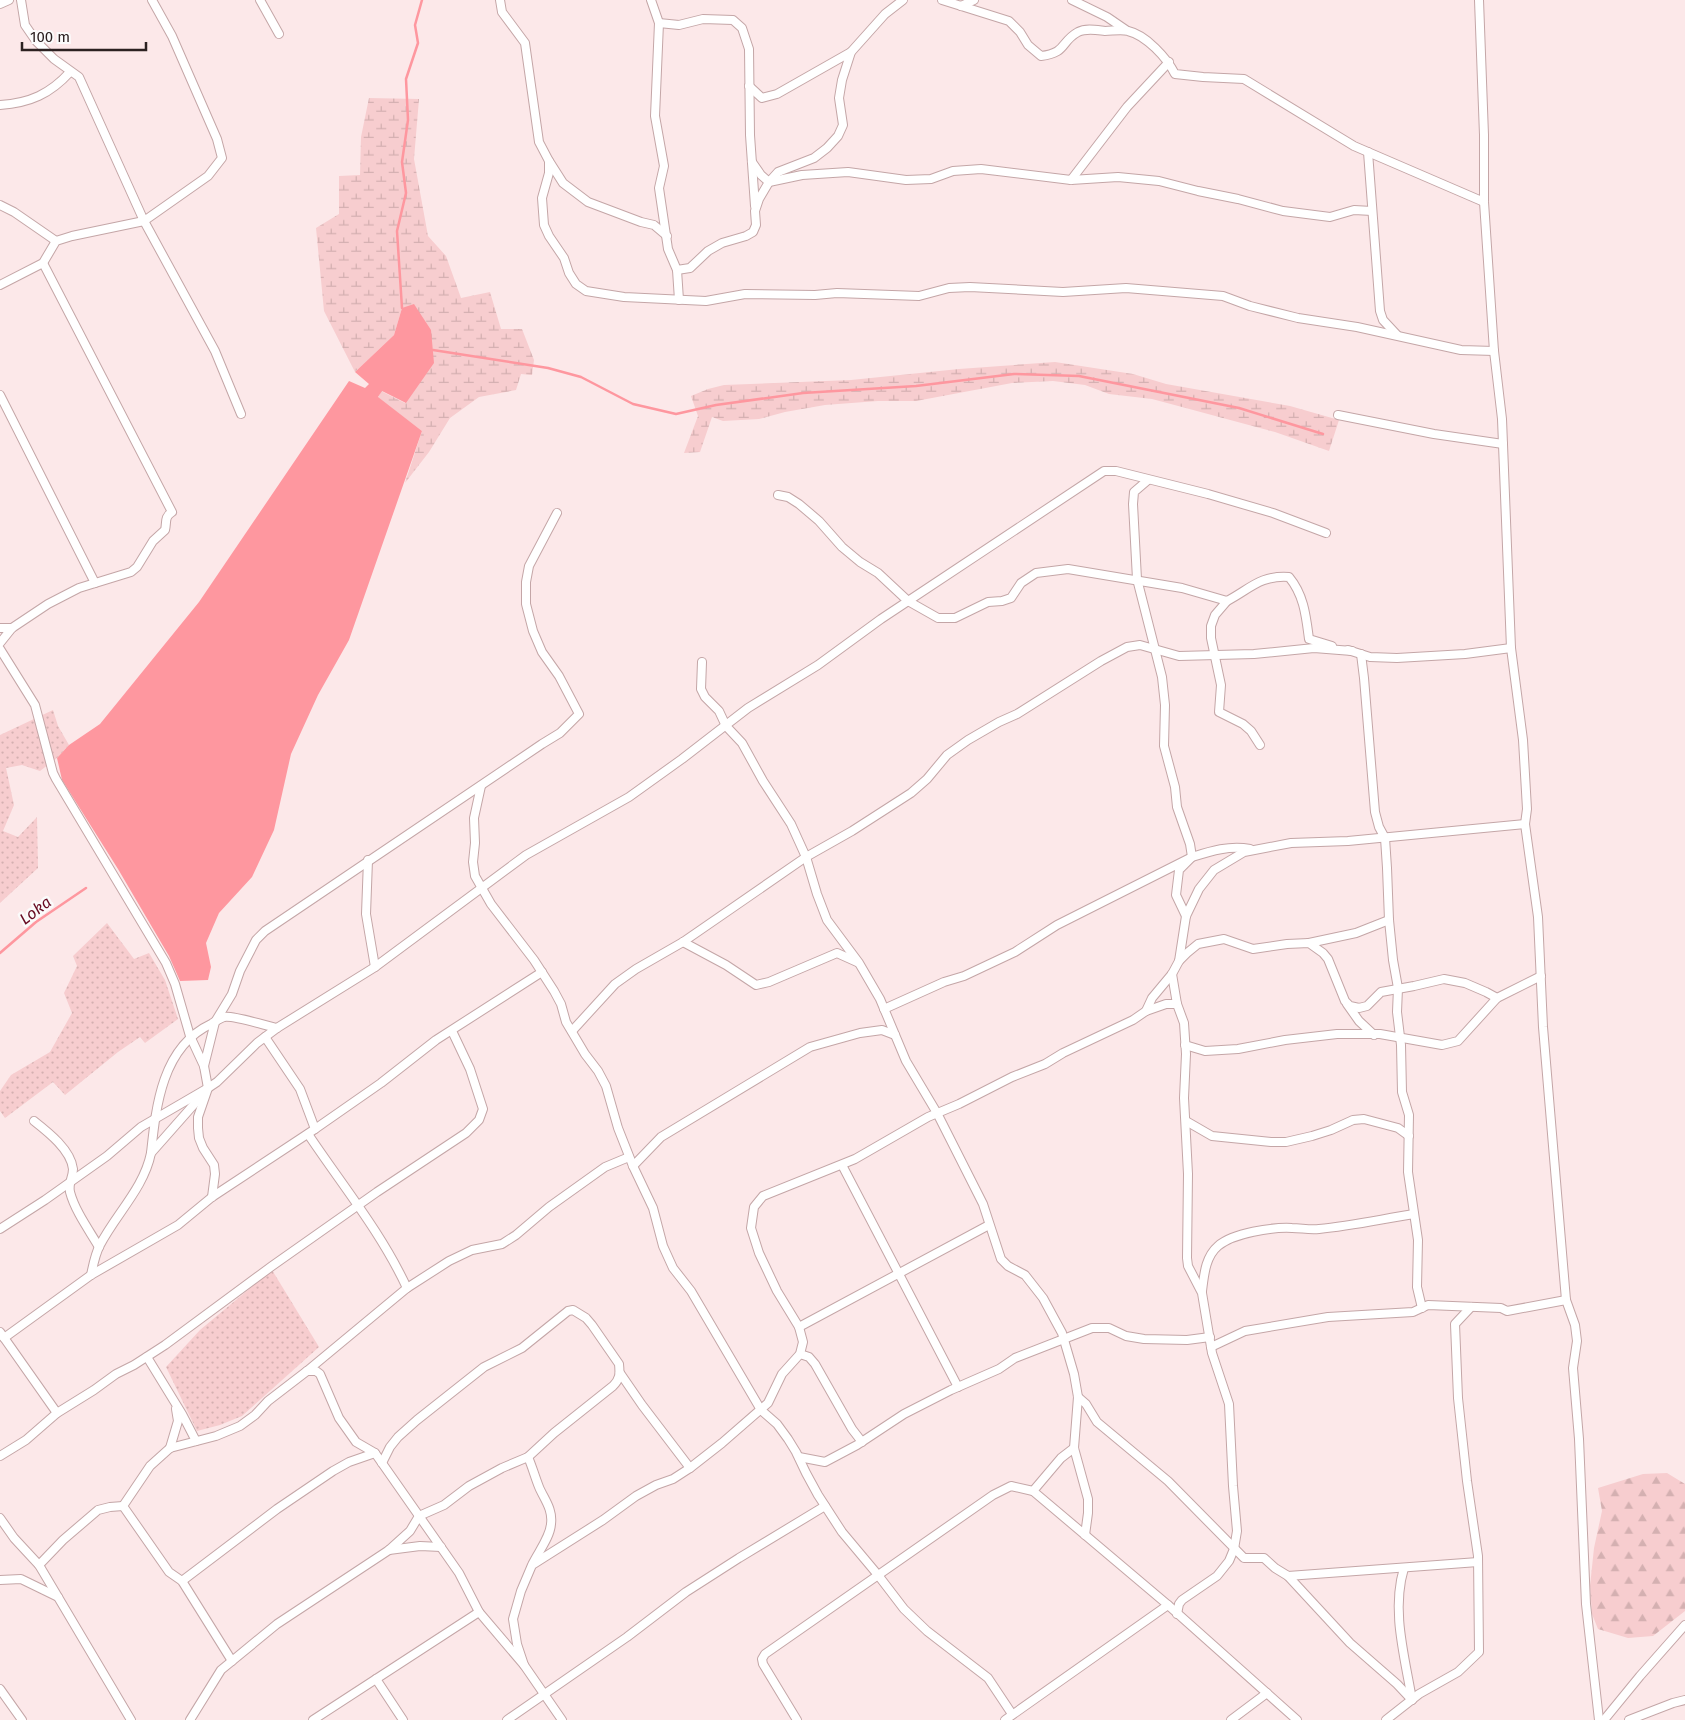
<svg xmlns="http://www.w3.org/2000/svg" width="1685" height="1720" viewBox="0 0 1685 1720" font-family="'Fira Sans',sans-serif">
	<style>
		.grass { fill: url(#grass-dots) }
		.forest { fill: url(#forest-firs) }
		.wetland { fill: url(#wetland-marsh) }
		.water { fill: #fe979f }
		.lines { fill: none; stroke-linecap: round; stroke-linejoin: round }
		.stream { stroke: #fe979f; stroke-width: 2.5 }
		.street-casing { stroke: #c4a6a7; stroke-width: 10 }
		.street { stroke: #fff; stroke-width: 8 }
		.labels { text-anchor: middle; stroke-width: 5; stroke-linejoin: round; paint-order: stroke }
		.water-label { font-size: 16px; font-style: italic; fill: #670a21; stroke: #fbfbfb }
	</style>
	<defs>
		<pattern id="grass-dots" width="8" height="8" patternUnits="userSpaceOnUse" patternTransform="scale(1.25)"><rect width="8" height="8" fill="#f7cdcf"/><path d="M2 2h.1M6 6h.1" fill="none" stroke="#d4b0b1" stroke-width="1.8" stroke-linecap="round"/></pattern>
		<pattern id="forest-firs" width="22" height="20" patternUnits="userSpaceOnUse" patternTransform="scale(1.25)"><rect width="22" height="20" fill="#f7cdcf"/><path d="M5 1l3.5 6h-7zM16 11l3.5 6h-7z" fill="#d4b0b1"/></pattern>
		<pattern id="wetland-marsh" width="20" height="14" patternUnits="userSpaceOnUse" patternTransform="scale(1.25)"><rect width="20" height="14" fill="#f7cdcf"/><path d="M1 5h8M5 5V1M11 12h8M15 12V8" fill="none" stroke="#d4b0b1"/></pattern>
	</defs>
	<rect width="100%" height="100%" fill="#fce8e9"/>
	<g class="grass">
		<polygon points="53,710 58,726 69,745 57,758 40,771 22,765 6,768 14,805 3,831 18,837 37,817 38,868 0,903 0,735"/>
		<polygon points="107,923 134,959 149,953 165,980 178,1019 145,1043 140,1037 118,1052 65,1095 53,1082 5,1118 0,1111 0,1091 11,1075 50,1052 72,1013 64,993 77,966 73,956"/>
		<polygon points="272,1270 319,1347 242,1416 220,1425 197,1431 166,1367 200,1330"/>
	</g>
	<polygon class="forest" points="1667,1473 1685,1484 1685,1611 1653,1636 1628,1638 1598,1629 1592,1614 1590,1586 1594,1548 1602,1511 1598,1488 1643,1474"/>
	<g class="wetland">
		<polygon points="369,98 419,99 414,159 428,236 446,256 461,298 490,292 501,329 522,329 534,360 532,375 521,374 516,390 479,397 450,418 429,452 405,483 422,431 378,398 381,391 405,403 402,308 394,335 355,372 324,311 316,228 339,214 339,176 360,175 361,137"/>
		<polygon points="1055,362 1133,374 1166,384 1290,406 1339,420 1329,451 1275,432 1182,407 1152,399 1109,394 1085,385 1053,381 1012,383 916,401 878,401 825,405 785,412 759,419 723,421 712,417 700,452 684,453 698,416 691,396 708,389 724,385 851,380 959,369"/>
	</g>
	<polygon class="water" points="414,304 431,330 434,363 406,403 382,391 378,397 422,431 349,640 318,695 291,754 274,830 252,877 219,913 206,943 211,967 208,980 180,981 169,956 118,869 62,780 57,758 69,745 100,724 199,602 349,381 365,388 369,384 355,372 394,335 402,308"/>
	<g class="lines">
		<g class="stream">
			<polyline points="402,308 397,231 406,193 402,162 408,120 406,79 418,43 415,25 422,0"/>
			<polyline points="433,350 548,368 581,377 633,404 676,414 716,405 803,393 916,386 1014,374 1079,376 1239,408 1323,434"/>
			<polyline points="0,953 36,922 86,888"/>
		</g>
		<defs>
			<g id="street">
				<polyline points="21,0 25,25 36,41 54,59 79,77 144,221 215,351 241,414"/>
				<polyline points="260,0 279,34"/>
				<polyline points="500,0 502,12 525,43 539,142 549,161 549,173 542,198 544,225 549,236 564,258 569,273 576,284 586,291 624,297 706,301 745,294 815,295 837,293 919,296 949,288 970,287 1063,292 1126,288 1223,296 1250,306 1298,318 1357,327 1461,350 1494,351"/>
				<polyline points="651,0 659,23 655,116 664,166 659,188 668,249 677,270 679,300"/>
				<path d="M942,0L1009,21L1020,32L1028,45L1041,56C1067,53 1060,42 1078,32C1086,28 1096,30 1105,31C1112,31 1121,29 1128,31C1146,35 1167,58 1175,74L1203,77L1244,79L1354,146L1484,202"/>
				<polyline points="1072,0 1107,17 1126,30"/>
				<polyline points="1479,0 1484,135 1484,202 1494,351 1502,419 1511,648 1523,740 1527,809 1525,824 1538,917 1543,1027 1566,1300 1575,1325 1577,1341 1573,1368 1579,1439 1586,1604 1599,1720"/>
				<polyline points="0,4 9,0"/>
				<polyline points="961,6 974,0"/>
				<polyline points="659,23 679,25 703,19 733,20 742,28 749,49 750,135 755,206"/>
				<polyline points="749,86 762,98 777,94 851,52"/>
				<path d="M0,105C30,103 50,94 70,72"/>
				<polyline points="1368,152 1380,311 1383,320 1397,335"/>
				<polyline points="549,161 563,183 588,202 641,222 654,225 667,236"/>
				<polyline points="752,162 761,175 769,182 802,175 848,172 906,180 931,179 953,171 981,169 1071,180 1118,177 1159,181 1198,191 1238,199 1283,211 1330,217 1354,210 1372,211"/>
				<polyline points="1071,180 1127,107 1169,62"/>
				<polyline points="0,205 14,212 56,241"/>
				<polyline points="677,270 690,268 708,251 722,243 746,236 753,232 756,225 755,211 759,199 769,182 778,172 814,158 827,148 838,136 843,125 839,98 842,80 851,52 885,14 903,0"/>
				<polyline points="0,285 43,263 56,241 72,236 144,221 208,176 222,158 217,139 172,36 152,0"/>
				<polyline points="0,395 95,583"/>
				<polyline points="1338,415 1434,434 1503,444"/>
				<polyline points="1148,480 1134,492 1133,504 1137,579 1162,677 1165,705 1164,746 1175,787 1177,807 1190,844 1192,857 1179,870 1176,895 1186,916"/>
				<path d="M778,495L788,497L799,504L819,521L842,547L860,562L878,573L908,601L938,618H955L988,602L1002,601L1011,598L1021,583L1036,573L1068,569L1182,588L1227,601C1250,589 1260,575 1289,577C1304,595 1306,616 1309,639L1332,646"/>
				<polyline points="1227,601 1215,615 1211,626 1211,638 1221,685 1219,712 1243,724 1251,731 1260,745"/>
				<polyline points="0,628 12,628"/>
				<path d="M0,643L12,628L48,604L79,588L131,572L137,567L153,541L165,530C167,522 164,517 172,512L43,263"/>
				<polyline points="0,649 35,705 53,773 56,779 166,963 175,984 190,1036 204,1066 208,1088 198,1117 198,1128 199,1138 203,1148 214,1165 215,1174 212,1197"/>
				<polyline points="1348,650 1370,657 1397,658 1465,654 1511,648"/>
				<polyline points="1361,654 1364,678 1375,812 1379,827 1385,838 1387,868 1389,920 1393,960 1398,988 1397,1012 1401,1045 1402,1092 1409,1115 1408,1172 1418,1240 1417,1287 1422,1308"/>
				<polyline points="702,662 701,689 705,697 719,711 726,726 742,743 763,781 791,824 806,857 817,894 827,920 859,963 880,999 906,1061 937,1113 983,1204 1001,1259 1008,1266 1025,1275 1043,1298 1062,1333 1074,1374 1078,1397 1074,1448 1088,1499 1088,1513 1085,1535"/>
				<polyline points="481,786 474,818 475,843 473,862 475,876 491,904 534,960 554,991 561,1004 566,1022 585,1054 598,1071 606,1086 618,1128 633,1166 653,1208 663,1246 673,1268 691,1291 761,1410 777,1424 788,1439 796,1452 806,1473 818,1495 842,1532 878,1575 904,1609 927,1631 988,1678 1012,1714"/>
				<polyline points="368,860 366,914 375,967"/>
				<polyline points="683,942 726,965 756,985 769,982 837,953 857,962"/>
				<polyline points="1309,943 1356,933 1389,920"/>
				<polyline points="1179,961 1186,916 1199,889 1214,870 1244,852 1291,843 1348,841 1525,824"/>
				<polyline points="1172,974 1177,1004 1184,1023 1186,1054 1184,1098 1188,1174 1187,1258 1188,1266 1202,1293 1212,1353 1229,1404 1233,1486 1237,1531 1234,1549 1229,1561 1217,1576 1182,1600 1179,1604 1177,1614"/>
				<polyline points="1347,1004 1359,1021 1374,1035"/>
				<path d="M884,1009L944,982L964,976L1015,952L1057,925L1192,857C1211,851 1230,845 1250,849"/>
				<polyline points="1146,1011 1152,998 1172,974 1179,961 1187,953 1198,944 1224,939 1253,949 1287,944 1309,943 1323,953 1328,959 1345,1001 1350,1006 1359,1008 1367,1006 1381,992 1414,986 1444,979 1465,983 1486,992 1497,998"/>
				<polyline points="572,1031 615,984 636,969 683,942 806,857 852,831 911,793 927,779 947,755 968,740 999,722 1017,714 1101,661 1127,647 1140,645 1179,656 1254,654 1314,648 1352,651"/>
				<polyline points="265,1037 300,1089 315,1129"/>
				<polyline points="1185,1045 1205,1051 1238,1049 1285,1040 1337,1034 1380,1034 1442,1045 1458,1041 1497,998 1541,976"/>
				<polyline points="204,1066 215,1022 232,994 240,971 256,940 265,931 542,744 560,733 579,714 559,676 542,652 533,631 526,604 526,582 529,566 557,513"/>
				<path d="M34,1121C48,1132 71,1150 73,1169C73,1178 68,1182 70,1192C75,1211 89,1230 99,1247"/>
				<polyline points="1186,1121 1212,1136 1271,1142 1286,1142 1312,1136 1331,1130 1353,1120 1364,1119 1398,1128 1409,1136"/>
				<path d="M308,1134C342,1185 381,1232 407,1288"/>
				<path d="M151,1153C156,1106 162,1047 211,1024C215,1022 220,1018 224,1017C233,1015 267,1026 277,1028"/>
				<polyline points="842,1165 958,1387"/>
				<polyline points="633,1166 661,1137 810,1047 860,1033 882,1030 895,1035"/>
				<polyline points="0,1229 45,1200 107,1156 141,1127 208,1088 217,1082 257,1043 277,1028 375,967 526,855 629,797 682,759 748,708 818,665 881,619 1104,471 1116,471 1208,494 1273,513 1326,533"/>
				<path d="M91,1275C93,1266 95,1254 100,1245C116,1214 144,1188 151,1153L204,1093"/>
				<path d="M1202,1291C1204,1276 1205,1257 1218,1246C1233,1233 1272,1227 1292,1228C1301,1228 1309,1230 1319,1229C1351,1226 1382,1219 1414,1214"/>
				<polyline points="799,1327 989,1225"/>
				<polyline points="0,1332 57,1413"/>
				<polyline points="4,1338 91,1275 178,1225 212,1197 315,1129 381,1083 436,1040 542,972"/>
				<polyline points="1211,1347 1245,1331 1328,1317 1413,1312 1428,1305 1501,1308 1507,1311 1566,1300"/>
				<polyline points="800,1354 809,1357 815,1364 852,1429 862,1442"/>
				<polyline points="147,1357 182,1414 196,1441"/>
				<polyline points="307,1371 316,1371 320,1374 339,1418 356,1442 375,1453 459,1573 479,1612 524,1665 562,1720"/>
				<polyline points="620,1373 642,1405 690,1468"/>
				<polyline points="1078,1397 1086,1404 1097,1422 1168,1481 1244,1558 1264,1558 1275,1568 1288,1576 1478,1562"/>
				<polyline points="170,1448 178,1421 176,1409"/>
				<polyline points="0,1456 26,1440 57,1413 94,1390 116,1374 134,1365 165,1345 272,1266 377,1192 466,1133 479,1120 483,1109 470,1069 452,1031"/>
				<path d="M528,1457C532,1466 535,1477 539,1487C544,1499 553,1509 551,1524C550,1537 539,1551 533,1563"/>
				<polyline points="799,1457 825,1462 857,1445 904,1414 951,1390 999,1369 1015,1358 1092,1328 1109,1328 1126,1336 1144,1339 1187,1340 1210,1337"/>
				<polyline points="1033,1491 1061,1458 1074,1448"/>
				<polyline points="123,1506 150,1466 170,1448 216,1436 240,1426 255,1415 268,1401 307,1371 407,1288 449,1261 472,1250 502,1244 516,1235 549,1207 605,1167 629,1157"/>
				<polyline points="123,1506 169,1572 182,1581 232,1661"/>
				<polyline points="0,1518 14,1538 39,1565 131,1720"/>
				<polyline points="389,1550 420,1546 441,1547"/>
				<polyline points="39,1565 63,1540 98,1510 110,1507 123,1506"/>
				<path d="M1404,1568C1391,1611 1405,1657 1412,1700"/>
				<polyline points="1288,1576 1350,1643 1397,1684 1412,1700"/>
				<polyline points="0,1580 21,1579 58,1597"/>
				<polyline points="182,1581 277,1509 333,1471 349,1462 375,1453"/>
				<polyline points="524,1665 517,1644 513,1619 521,1591 532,1565 603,1520 636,1496 656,1485 673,1479 690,1468 722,1443 768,1403 782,1374 800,1354 803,1342 799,1327 777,1291 759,1253 751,1228 754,1207 763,1196 855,1159 928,1117 959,1104 1012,1077 1045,1064 1063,1053 1133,1020 1146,1011 1166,1004 1177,1004"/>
				<polyline points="376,1679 403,1720"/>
				<polyline points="0,1689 22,1720"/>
				<path d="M190,1720L221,1670L277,1624L389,1550L410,1531L419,1516L444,1505L469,1486L502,1468L528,1457L554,1433L613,1386C620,1379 620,1374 619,1364L592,1325L586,1318L573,1310L568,1311L522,1348L484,1367L417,1420L398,1437L390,1447L382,1463"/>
				<polyline points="313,1720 479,1612"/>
				<polyline points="507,1720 627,1637 686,1592 739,1558 825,1506"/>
				<polyline points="797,1720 763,1664 762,1659 765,1654 993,1495 1011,1486 1033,1491 1168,1605 1297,1720"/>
				<polyline points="1005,1720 1168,1605"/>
				<polyline points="1231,1720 1267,1693"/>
				<polyline points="1386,1720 1419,1694 1458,1672 1479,1652 1478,1556 1467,1481 1458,1398 1455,1324 1471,1307"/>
				<polyline points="1604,1720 1640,1676 1685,1625"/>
				<polyline points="1629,1720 1673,1703 1685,1700"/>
			</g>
		</defs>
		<use href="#street" class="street-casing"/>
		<use href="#street" class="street"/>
	</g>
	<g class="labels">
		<g class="water-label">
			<text transform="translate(35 910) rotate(-37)" y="6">Loka</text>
		</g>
	</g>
	<path d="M22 42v8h124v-8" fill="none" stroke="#2c2121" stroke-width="2.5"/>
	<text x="30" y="42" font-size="15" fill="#2c2121" stroke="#fbfbfb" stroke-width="4" paint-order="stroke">100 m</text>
</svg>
